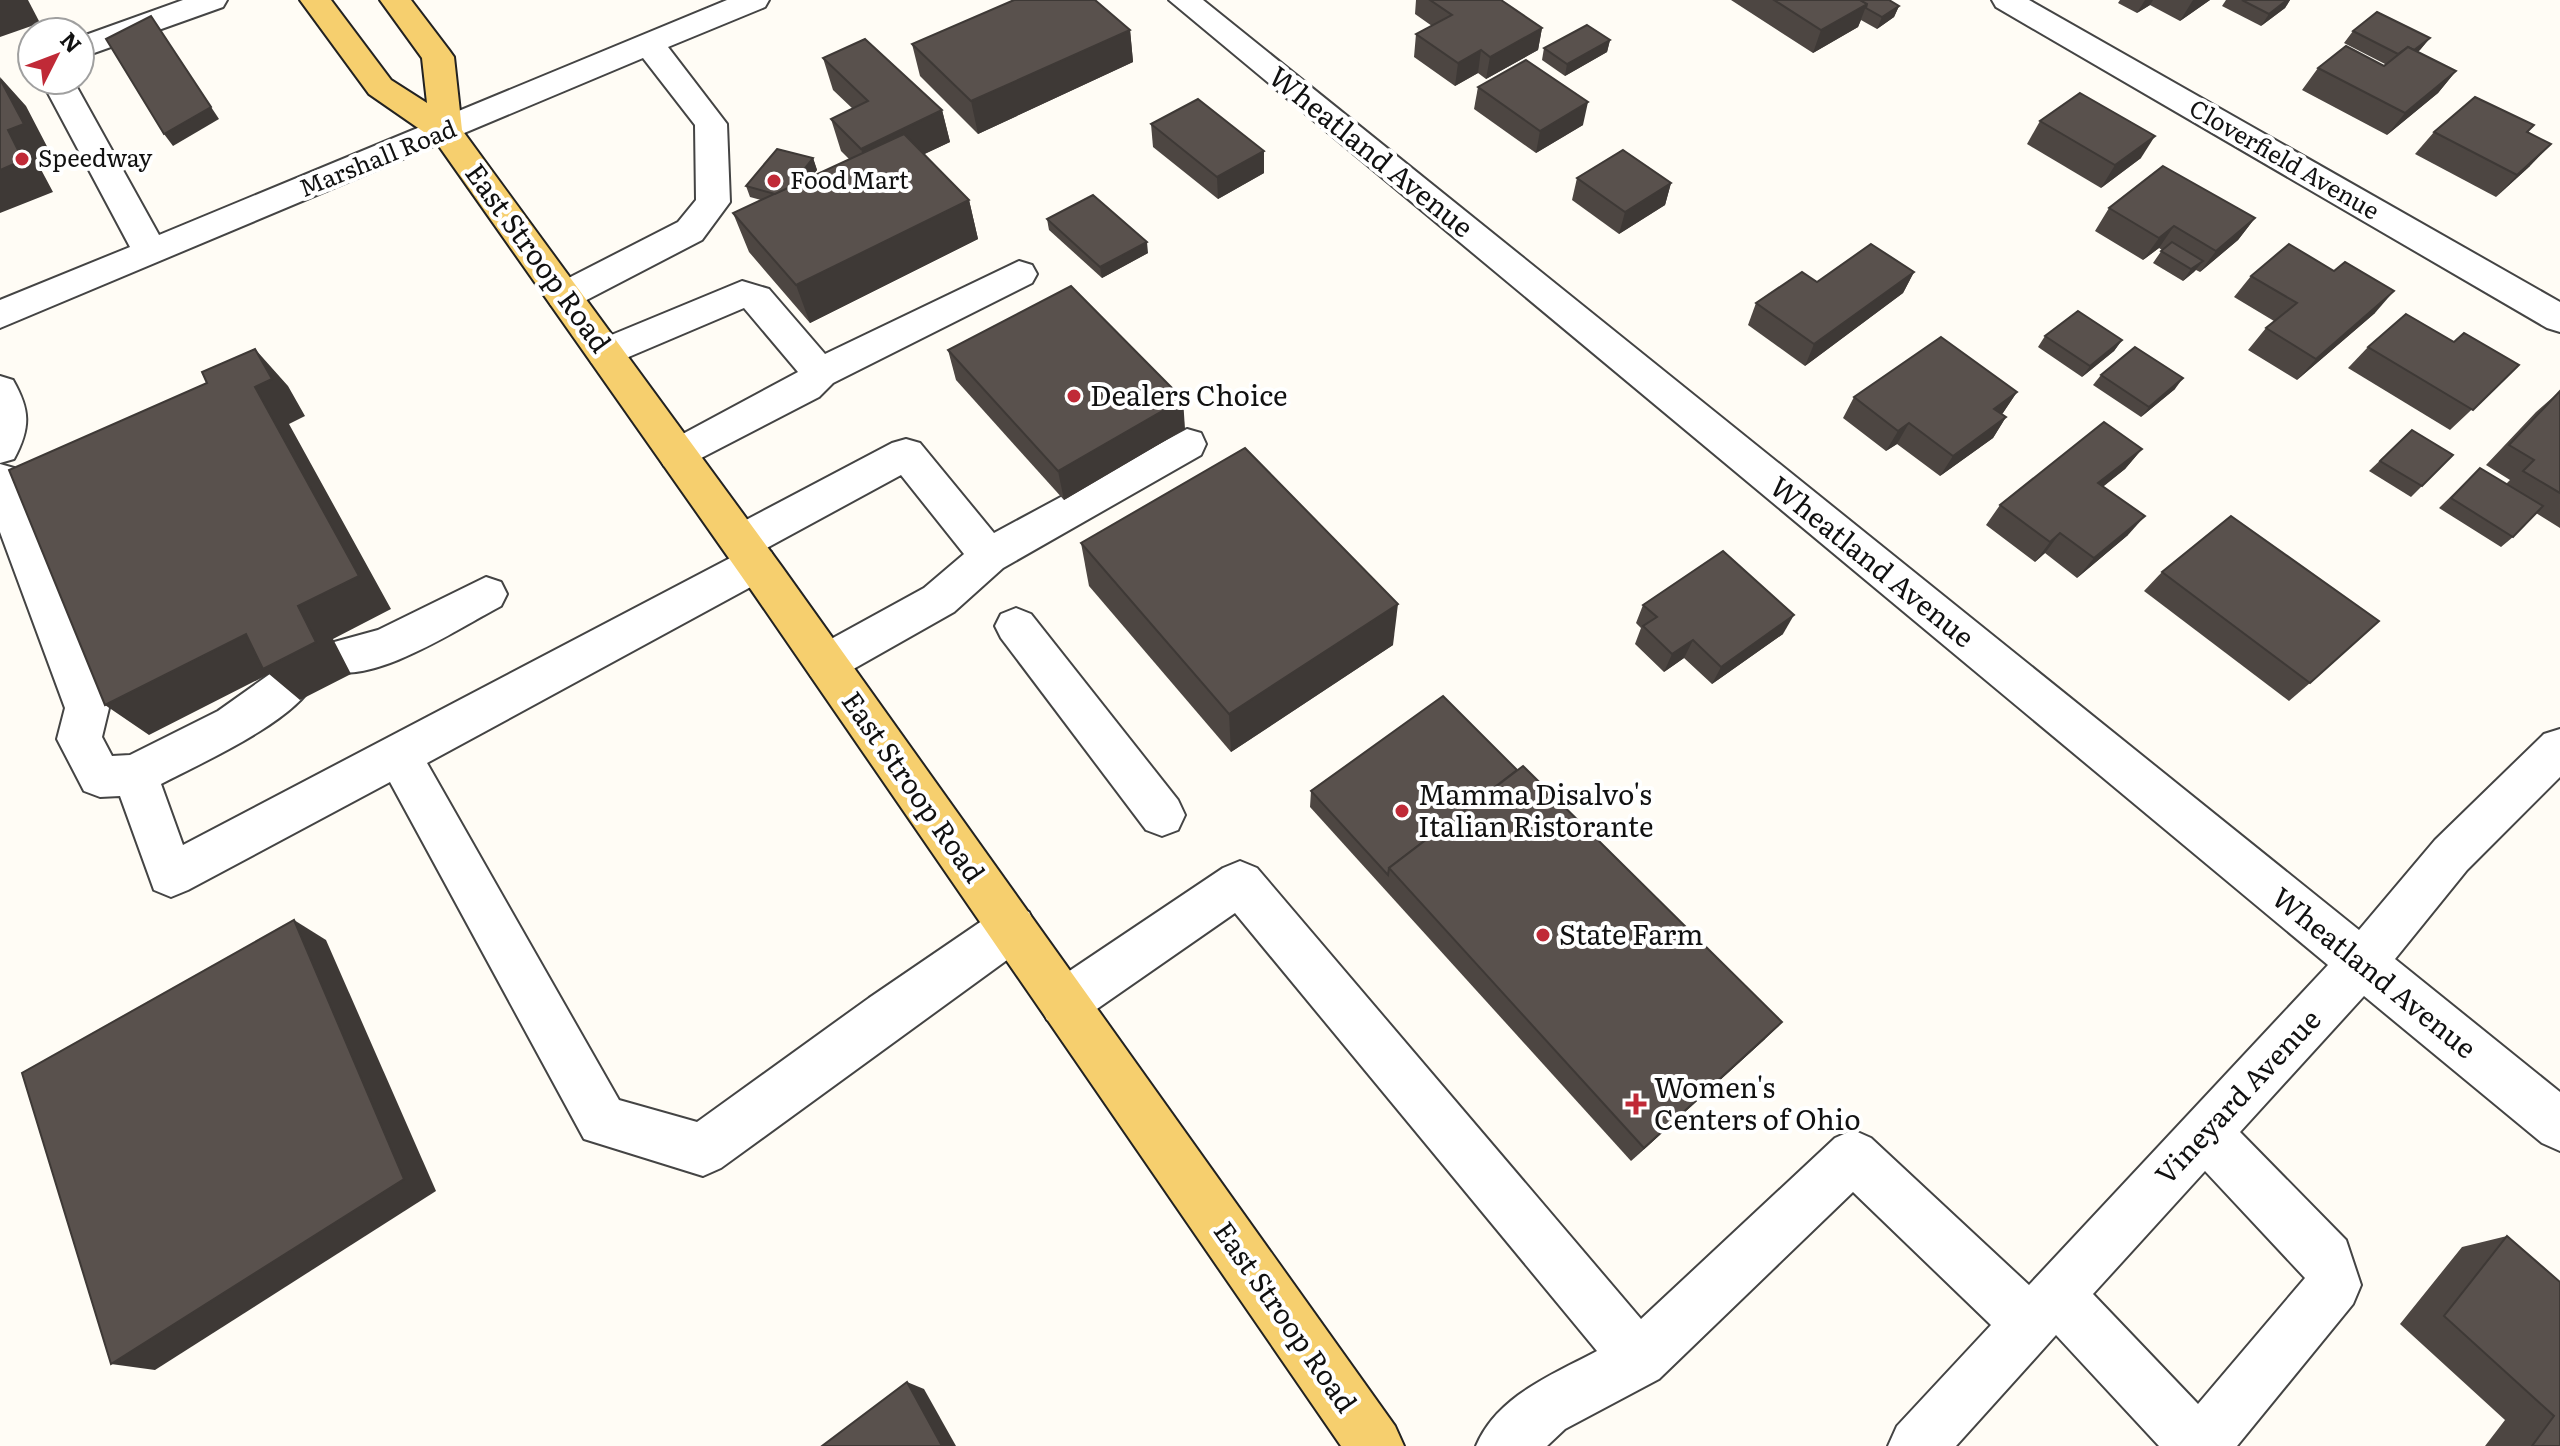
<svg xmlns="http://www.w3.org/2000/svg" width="2560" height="1446" viewBox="0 0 2560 1446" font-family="Literata,serif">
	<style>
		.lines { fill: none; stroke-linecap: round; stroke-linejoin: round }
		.minor-casing { stroke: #444; stroke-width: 4 }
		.major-casing { stroke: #222; stroke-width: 4 }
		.minor { fill: #fff; fill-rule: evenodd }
		.major { fill: #f6cf6e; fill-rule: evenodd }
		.wall { fill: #4d4642 }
		.shaded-wall { fill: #3e3936 }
		.building { fill: #59514d; stroke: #3e3936; stroke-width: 2 }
		.poi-dot { fill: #c02a37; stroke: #fff; stroke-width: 3 }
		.labels { text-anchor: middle; stroke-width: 8; stroke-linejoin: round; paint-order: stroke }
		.far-poi-label { font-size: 24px; fill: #111; stroke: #fff; text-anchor: start }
		.far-street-label { font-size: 24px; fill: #111; stroke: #fff }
		.street-label { font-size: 28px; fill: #111; stroke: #fff }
		.poi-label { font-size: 28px; fill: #111; stroke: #fff; text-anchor: start }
	</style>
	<rect width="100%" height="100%" fill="#fffcf5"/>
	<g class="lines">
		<defs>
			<g id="minor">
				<polygon points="183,0 227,0 223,7 80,58 80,37"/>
				<polygon points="727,0 769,0 765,7 668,47 727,124 730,202 702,240 577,305 564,309 551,305 546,296 551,287 678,222 696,200 695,125 643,58 0,328 0,300 130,247 41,80 73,80 159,235"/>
				<path d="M1169,0H1203L2359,930L2435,840L2544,734L2560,729V777L2467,870L2395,959L2560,1092V1151L2542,1143L2364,996L2240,1132L2346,1240L2361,1285L2353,1304L2237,1446H2159L2056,1335L1956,1446H1888L1897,1426L1991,1325L1853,1192L1659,1379L1565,1429L1547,1446H1476C1497,1396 1552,1375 1597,1351L1235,913L1081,1020L1064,1027L1047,1020L1039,1003L1047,986L1223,868L1240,861L1257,868L1641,1319L1835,1138L1853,1130L1871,1138L2029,1285L2328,965ZM2205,1171L2305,1278L2198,1404L2093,1294Z"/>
				<polygon points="1992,0 2029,0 2560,302 2560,332 2547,328 1996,7"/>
				<polygon points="1019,261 1032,265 1037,274 1032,283 833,383 819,397 678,470 664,466 658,455 664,444 798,372 744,308 605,367 592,363 586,353 592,343 742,281 769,289 825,354"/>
				<path d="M0,376L13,380C30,410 31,427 14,459L0,463Z"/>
				<path d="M1187,429L1201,433L1206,444L1201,455L1003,568L954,612L841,676L826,681L811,676L805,663L811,650L924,588L964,554L901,475L763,550L771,552L777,564L771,576L427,763L619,1100L697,1122L869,998L995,912L1012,906L1029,912L1036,928L1029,944L721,1168L703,1176L584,1139L390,782L188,890L171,897L154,890L120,796L100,797L84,791L57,739L65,708L0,532V464L14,468L20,479L109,708L102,737L112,756L130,755L218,711L277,669L292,664L307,669L314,682C294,722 201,763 161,784L183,845L734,556L727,554L721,542L727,530L892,443L906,439L920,443L994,533Z"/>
				<path d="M486,577L501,582L507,594L501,606C459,628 373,686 327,670L321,657L327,644L378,630Z"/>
				<polygon points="1016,608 1031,614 1178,800 1185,815 1178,830 1162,836 1146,830 1001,638 995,626 1001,614"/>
			</g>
			<polygon id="major" points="300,0 331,0 391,80 427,103 422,58 380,0 411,0 449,50 454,57 462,130 782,567 1395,1426 1404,1446 1341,1446 752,591 434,139 369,94"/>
		</defs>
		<use href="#minor" class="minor-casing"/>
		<use href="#major" class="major-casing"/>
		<use href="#minor" class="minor"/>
		<use href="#major" class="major"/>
	</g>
	<g class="wall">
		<polygon points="1416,0 1501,0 1542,28 1538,50 1486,79 1478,73 1455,86 1414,57 1416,34 1432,26 1415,14"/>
		<polygon points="1731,0 1889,0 1899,6 1894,17 1877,29 1861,20 1858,27 1813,53"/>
		<polygon points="2120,0 2210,0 2180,21 2150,5 2137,13 2118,3"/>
		<polygon points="2226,0 2290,0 2285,8 2261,26 2222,6"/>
		<polygon points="1130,30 1133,62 978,134 920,76 912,44"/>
		<polygon points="2353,31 2430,38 2418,52 2456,71 2438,93 2387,135 2302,90 2318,68 2384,66 2385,64 2344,43"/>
		<polygon points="1610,40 1607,52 1565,76 1542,60 1544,48"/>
		<polygon points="823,58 942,110 950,142 924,154 969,200 978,239 810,323 749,252 733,213 761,200 750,197 746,186 813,158 817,170 811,177 849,159 841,151 831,119 853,109 833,90"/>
		<polygon points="1478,87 1583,125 1536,153 1474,109"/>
		<polygon points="2040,121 2141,158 2101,188 2027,144"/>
		<polygon points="1151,124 1264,173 1218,199 1153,147"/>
		<polygon points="2434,132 2528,132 2530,166 2496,197 2415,154"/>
		<polygon points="1577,178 1671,183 1665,205 1619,234 1572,200"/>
		<polygon points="2109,208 2255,218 2238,240 2200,272 2196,270 2183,281 2153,263 2162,250 2159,248 2143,260 2095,231"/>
		<polygon points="1047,219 1148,253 1102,278 1049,230"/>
		<polygon points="1914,272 1903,293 1805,366 1748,325 1756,303 1817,282"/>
		<polygon points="2251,276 2375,313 2297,380 2248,350 2266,328 2274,321 2234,297"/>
		<polygon points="2045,336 2122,340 2114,351 2082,377 2038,347"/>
		<polygon points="2454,342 2519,365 2450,430 2348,368 2368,347"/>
		<polygon points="948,350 1185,429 1064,500 956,380"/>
		<polygon points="2101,375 2175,389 2141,417 2093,385"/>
		<polygon points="2560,391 2560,528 2536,513 2513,537 2501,547 2439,508 2480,468 2506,484 2510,480 2486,465 2536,412"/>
		<polygon points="2017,392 2002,414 2006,417 1993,438 1940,476 1897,444 1886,451 1843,418 1854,397"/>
		<polygon points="2412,430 2422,486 2411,497 2369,471"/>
		<polygon points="2142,449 2125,469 2103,486 2128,535 2077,578 2045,553 2035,562 1986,525 2000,505"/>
		<polygon points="1081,543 1393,645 1231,752 1089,586"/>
		<polygon points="2162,572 2310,683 2289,701 2144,591"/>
		<polygon points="1643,605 1783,634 1712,684 1684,658 1664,672 1635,644 1641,628 1636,623"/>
		<polygon points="1311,791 1765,1039 1631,1161 1310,807"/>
		<polygon points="2507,1236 2560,1282 2560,1446 2485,1446 2505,1420 2400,1324 2462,1247"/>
	</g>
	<g class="shaded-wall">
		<polygon points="0,0 28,0 40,23 0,37"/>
		<polygon points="2145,0 2153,0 2150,5 2137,13"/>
		<polygon points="2193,0 2210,0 2180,21"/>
		<polygon points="2287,0 2290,0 2285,8 2261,26 2269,14"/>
		<polygon points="1867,4 1858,27 1813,53 1821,30"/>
		<polygon points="1899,6 1894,17 1877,29 1882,17"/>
		<polygon points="151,16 219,119 173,146 164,134"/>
		<polygon points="1542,28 1538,50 1486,79 1490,57"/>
		<polygon points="1130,30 1133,62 978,134 971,101"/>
		<polygon points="2430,38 2420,50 2395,69 2404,58"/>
		<polygon points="1610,40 1607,52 1565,76 1567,64"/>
		<polygon points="1481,50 1478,73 1455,86 1458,63"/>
		<polygon points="2456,71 2438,93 2387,135 2405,113"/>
		<polygon points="0,77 26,106 52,156 37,162 53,192 0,213 0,170 8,130"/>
		<polygon points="1588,102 1583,125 1536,153 1540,131"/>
		<polygon points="942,110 950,142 870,180 861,149"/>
		<polygon points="2155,136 2141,158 2101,188 2115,165"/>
		<polygon points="2551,144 2530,166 2496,197 2517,175"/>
		<polygon points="1264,151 1264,173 1218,199 1217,177"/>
		<polygon points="813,158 817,170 787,207 782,196"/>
		<polygon points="1671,183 1665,205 1619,234 1625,212"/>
		<polygon points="969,200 978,239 810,323 796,285"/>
		<polygon points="2255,218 2238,240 2200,272 2216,251"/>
		<polygon points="2174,226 2159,248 2143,260 2159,238"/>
		<polygon points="1147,242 1148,253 1102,278 1100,267"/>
		<polygon points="2203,261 2194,272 2183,281 2191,269"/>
		<polygon points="1914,272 1903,293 1805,366 1814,344"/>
		<polygon points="2394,291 2375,313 2297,380 2316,359"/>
		<polygon points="2122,340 2114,351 2082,377 2090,366"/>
		<polygon points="255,349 288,386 305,416 289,424 391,609 333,639 351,674 300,700 269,674 149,735 105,705 298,606 255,387"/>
		<polygon points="2183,378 2175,389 2141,417 2149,407"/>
		<polygon points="2017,392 2003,413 1981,429 1994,409"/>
		<polygon points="1183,399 1185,429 1064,500 1058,471"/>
		<polygon points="2006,417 1993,438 1940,476 1953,456"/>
		<polygon points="1909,423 1897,444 1886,451 1898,431"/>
		<polygon points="2142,449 2125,469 2083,503 2098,483"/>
		<polygon points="2145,516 2128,535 2077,578 2094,558"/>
		<polygon points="2060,533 2045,553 2035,562 2050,542"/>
		<polygon points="1398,604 1393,645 1231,752 1229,714"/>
		<polygon points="1794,615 1783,634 1712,684 1721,667"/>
		<polygon points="1693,640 1684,658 1664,672 1672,654"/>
		<polygon points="294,920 326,940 436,1191 155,1370 111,1364"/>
		<polygon points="1782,1022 1765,1039 1631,1161 1644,1148"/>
		<polygon points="907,1382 924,1389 956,1446 942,1446"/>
	</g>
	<g class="building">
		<polygon points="1014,0 1095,0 1130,30 971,101 912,44"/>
		<polygon points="1430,0 1501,0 1542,28 1490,57 1481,50 1458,63 1416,34 1452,15"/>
		<polygon points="1774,0 1860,0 1867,4 1821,30"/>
		<polygon points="1860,0 1889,0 1899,6 1882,17 1866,8 1867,4"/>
		<polygon points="2242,0 2287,0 2269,14"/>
		<polygon points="2377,12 2430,38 2414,50 2408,47 2398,54 2353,31"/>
		<polygon points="151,16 211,107 164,134 106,39"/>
		<polygon points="1587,25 1610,40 1567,64 1544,48"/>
		<polygon points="865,39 942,110 861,149 831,119 868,101 823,58"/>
		<polygon points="2346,46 2384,66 2408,47 2456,71 2405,113 2318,68"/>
		<polygon points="1526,60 1588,102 1540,131 1478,87"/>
		<polygon points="0,79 24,124 8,130 23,160 0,170"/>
		<polygon points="2080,93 2155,136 2115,165 2040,121"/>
		<polygon points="2475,97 2534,125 2527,132 2551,144 2517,175 2434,132"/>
		<polygon points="1198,99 1264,151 1217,177 1151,124"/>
		<polygon points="904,134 969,200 796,285 733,213"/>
		<polygon points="777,149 813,158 790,187 775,194 746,186"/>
		<polygon points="1623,150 1671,183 1625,212 1577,178"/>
		<polygon points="2163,166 2255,218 2216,251 2174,226 2159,238 2109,208"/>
		<polygon points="1093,195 1147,242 1100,267 1047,219"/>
		<polygon points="2172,242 2203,261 2191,269 2161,251"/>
		<polygon points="1871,244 1914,272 1814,344 1756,303 1802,272 1817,282"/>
		<polygon points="2289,244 2334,271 2345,262 2394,291 2316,359 2266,328 2297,303 2251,276"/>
		<polygon points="1071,286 1183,399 1058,471 948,350"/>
		<polygon points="2078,311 2122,340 2090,366 2045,336"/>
		<polygon points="2406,314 2454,342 2464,333 2519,365 2473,410 2368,347"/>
		<polygon points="1941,337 2017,392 1994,409 2006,417 1953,456 1909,423 1898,431 1854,397"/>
		<polygon points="2135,347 2183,378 2149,407 2101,375"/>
		<polygon points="255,349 272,379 255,387 359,576 298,606 316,642 263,669 246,634 105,705 9,470 207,383 202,372"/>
		<polygon points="2560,391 2560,493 2523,471 2534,460 2509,445"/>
		<polygon points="2104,422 2142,449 2098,483 2145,516 2094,558 2060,533 2050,542 2000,505"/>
		<polygon points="2412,430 2453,455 2422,486 2380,461"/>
		<polygon points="1245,448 1398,604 1229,714 1081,543"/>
		<polygon points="2480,468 2543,506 2513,537 2451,498"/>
		<polygon points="2231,516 2379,621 2310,683 2162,572"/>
		<polygon points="1723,551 1794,615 1721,667 1693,640 1672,654 1643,626 1657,617 1643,605"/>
		<polygon points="1443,696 1517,770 1389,868 1388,875 1311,791"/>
		<polygon points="1523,766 1782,1022 1644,1148 1389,868"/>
		<polygon points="294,920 404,1179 111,1364 22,1073"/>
		<polygon points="2507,1236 2560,1282 2560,1446 2532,1446 2554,1416 2444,1316"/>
		<polygon points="907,1382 942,1446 822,1446"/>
	</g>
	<g class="poi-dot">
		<circle cx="22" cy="159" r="8"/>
		<circle cx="774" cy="181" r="8"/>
		<circle cx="1074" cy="396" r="8"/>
		<circle cx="1402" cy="811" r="8"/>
		<circle cx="1543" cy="935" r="8"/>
		<path d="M1632 1092h8v8h8v8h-8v8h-8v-8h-8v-8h8z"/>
	</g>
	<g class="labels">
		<g class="far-poi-label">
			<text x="38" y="167">Speedway</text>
			<text x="790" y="189">Food Mart</text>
		</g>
		<g class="far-street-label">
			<text transform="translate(378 159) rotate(-22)" y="8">Marshall Road</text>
			<text transform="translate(2284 160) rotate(30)" y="8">Cloverfield Avenue</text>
		</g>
		<g class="street-label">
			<text transform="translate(1371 152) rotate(39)" y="10">Wheatland Avenue</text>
			<text transform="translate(538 258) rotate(54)" y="10">East Stroop Road</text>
			<text transform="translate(1872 562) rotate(39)" y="10">Wheatland Avenue</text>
			<text transform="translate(913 787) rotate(55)" y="10">East Stroop Road</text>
			<text transform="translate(2374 973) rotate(39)" y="10">Wheatland Avenue</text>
			<text transform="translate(2238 1097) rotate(-47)" y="10">Vineyard Avenue</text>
			<text transform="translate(1285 1317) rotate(55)" y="10">East Stroop Road</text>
		</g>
		<g class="poi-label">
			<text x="1090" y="406">Dealers Choice</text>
			<text x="1418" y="805">Mamma Disalvo's<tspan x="1418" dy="32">Italian Ristorante</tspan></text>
			<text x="1559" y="945">State Farm</text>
			<text x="1654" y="1098">Women's<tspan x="1654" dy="32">Centers of Ohio</tspan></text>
		</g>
	</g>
	<g transform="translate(56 56) rotate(48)"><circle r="38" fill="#ffffff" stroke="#a0a0a0" stroke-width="2"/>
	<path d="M0-6L14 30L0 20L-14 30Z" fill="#c02a37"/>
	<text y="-12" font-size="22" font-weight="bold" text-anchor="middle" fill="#111111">N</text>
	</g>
</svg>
